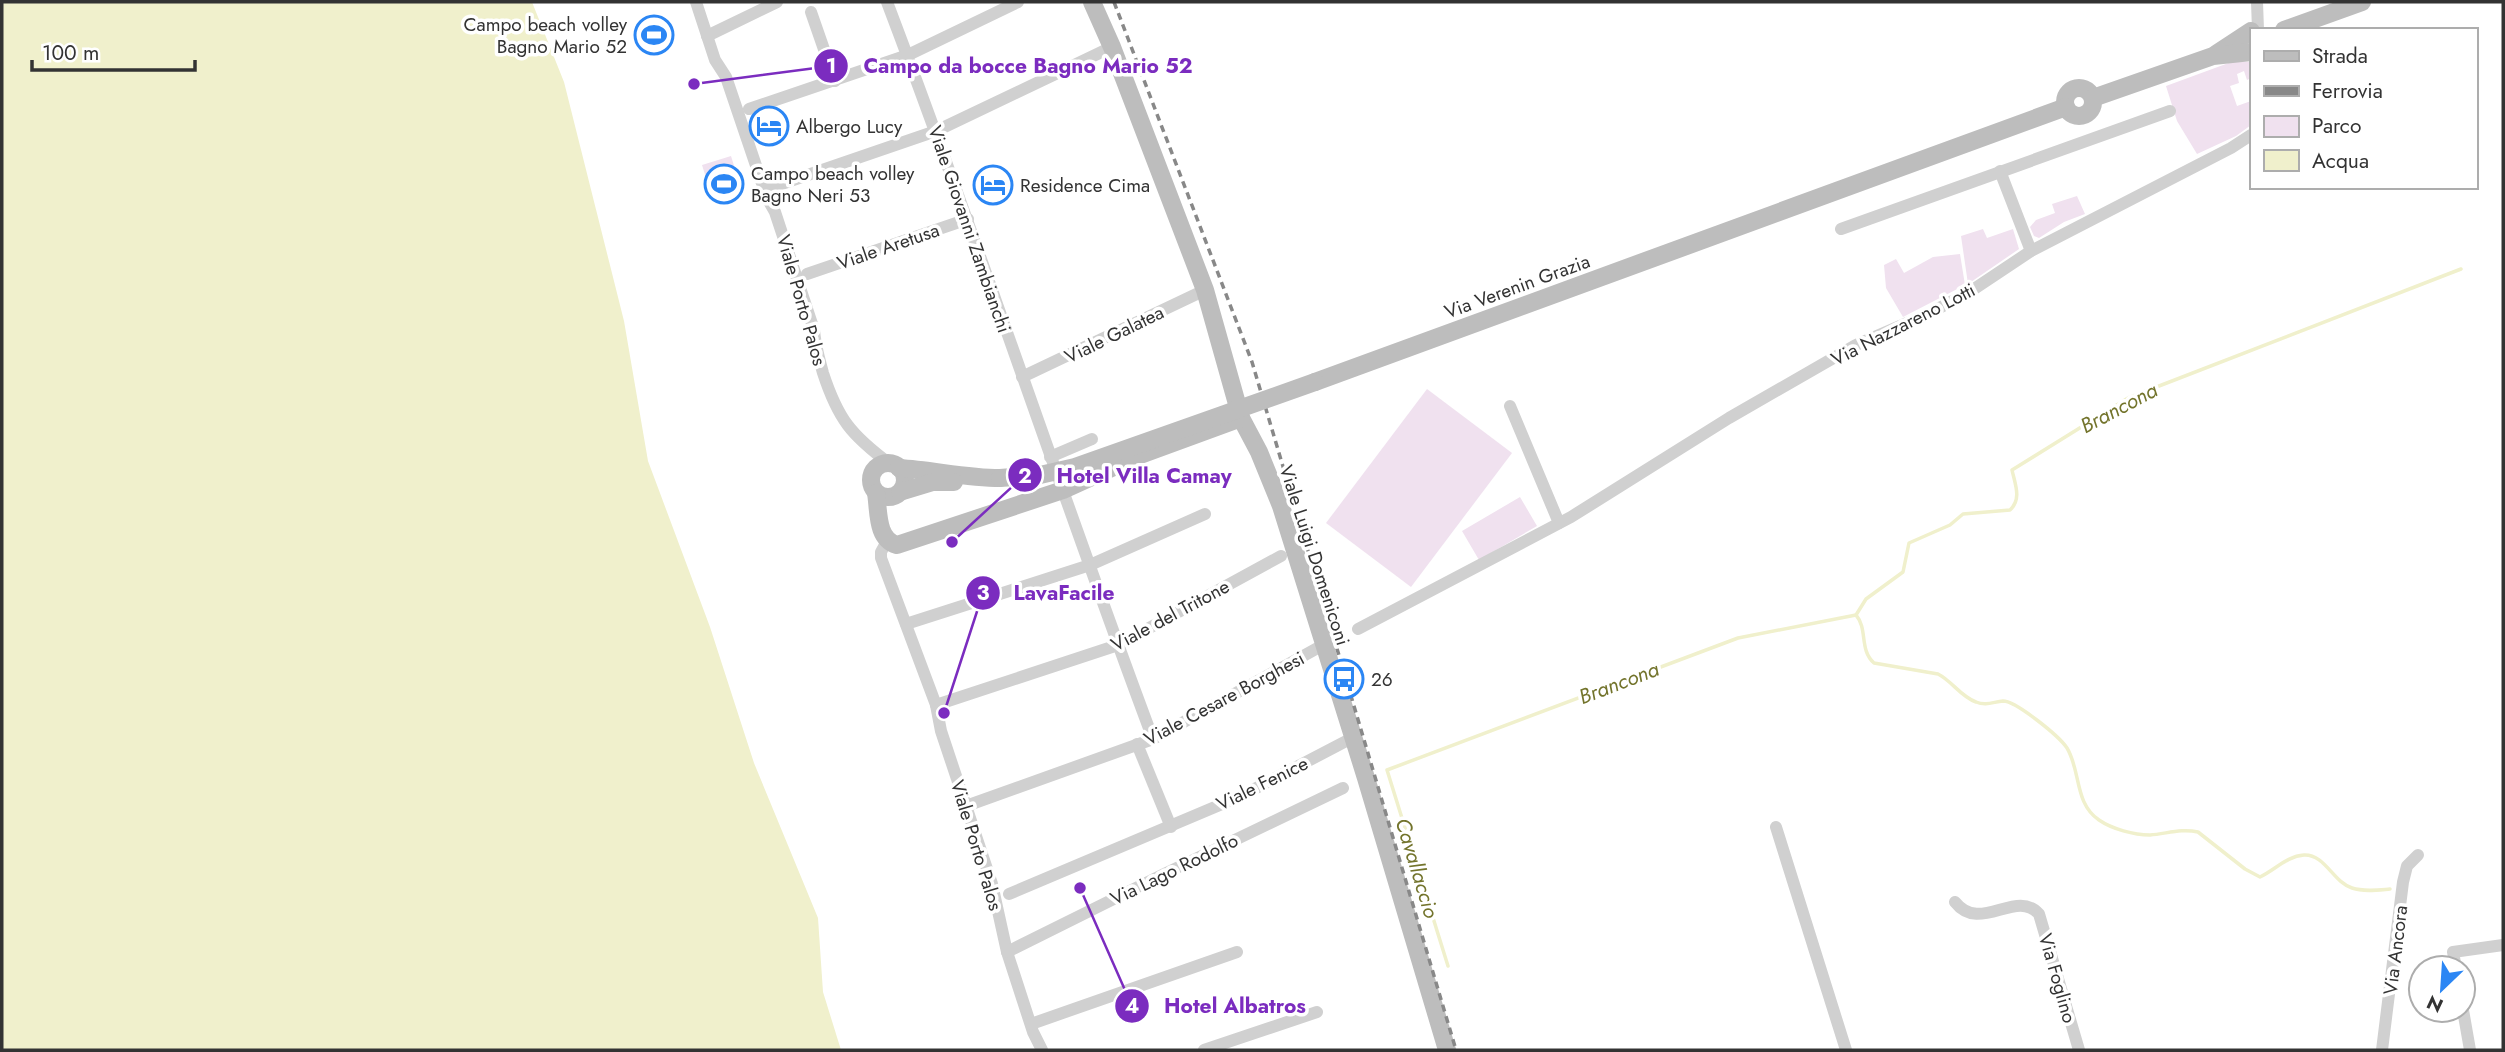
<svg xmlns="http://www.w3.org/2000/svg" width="2505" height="1052" viewBox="0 0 2505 1052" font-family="Jost,sans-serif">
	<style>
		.green { fill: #f0e1ef }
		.water { fill: #f0f0cc }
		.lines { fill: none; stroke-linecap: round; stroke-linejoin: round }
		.stream { stroke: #f0f0cc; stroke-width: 3.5 }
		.street { stroke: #d0d0d0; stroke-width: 12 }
		.secondary { stroke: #bdbdbd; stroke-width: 18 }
		.rail { stroke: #888; stroke-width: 3.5; stroke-dasharray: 7 5; stroke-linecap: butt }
		.secondary-bridge { stroke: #bdbdbd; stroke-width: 18 }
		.labels { text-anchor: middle; stroke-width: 7; stroke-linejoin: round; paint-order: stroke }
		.poi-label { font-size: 19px; fill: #333; stroke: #fff; text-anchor: start }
		.street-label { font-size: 19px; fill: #333; stroke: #fff }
		.water-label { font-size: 21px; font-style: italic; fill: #73742c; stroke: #fff }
		.leader { fill: none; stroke: #7b2cbf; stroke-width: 2.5 }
		.callout-dot { fill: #7b2cbf; stroke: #fff; stroke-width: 2.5 }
		.mark-label { font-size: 21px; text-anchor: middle; font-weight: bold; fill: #fff }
		.callout-label { font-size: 21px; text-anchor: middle; font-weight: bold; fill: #7b2cbf; stroke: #fff; stroke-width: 7; stroke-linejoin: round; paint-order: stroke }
	</style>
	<rect width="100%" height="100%" fill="#fff"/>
	<g class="green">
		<polygon points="666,22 672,38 642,48 637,32"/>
		<polygon points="2234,61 2251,62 2251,78 2247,80 2244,71 2237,74 2239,83 2230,86 2237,106 2251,101 2251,125 2236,136 2197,154 2177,121 2166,86"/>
		<polygon points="731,156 741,188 712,197 702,165"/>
		<polygon points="2077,196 2085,214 2064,222 2039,238 2034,236 2030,227 2036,220 2055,213 2052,204"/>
		<polygon points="1983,229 1987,238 2013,229 2019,249 1968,284 1961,236"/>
		<polygon points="1960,254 1965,285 1903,317 1886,288 1884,265 1896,259 1904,273 1933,257"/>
		<polygon points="1427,389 1512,453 1411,587 1326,523"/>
		<polygon points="1520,497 1537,526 1479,560 1462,531"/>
	</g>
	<polygon class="water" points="2,2 532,2 564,82 624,321 648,461 710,627 754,763 818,918 823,992 841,1050 2,1050"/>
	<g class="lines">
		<g class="stream">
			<path d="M1856,615L1866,599L1903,572L1909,543L1950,525L1963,514L2010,510C2022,499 2015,484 2012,470L2128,398L2461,269"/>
			<path d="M1856,615C1868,629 1859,650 1874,663L1938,674C1952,681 1961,697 1976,702C1986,706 1993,702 2003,701C2016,701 2059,736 2067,748C2081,771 2074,803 2099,820C2112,829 2134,835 2150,835C2166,834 2181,828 2198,832L2245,869L2260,877C2275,870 2287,856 2304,855C2325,854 2333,882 2352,888C2364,892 2378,890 2390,889"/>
			<polyline points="1448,966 1387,770 1738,638 1856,615"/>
		</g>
		<g class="street">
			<path d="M696,2L715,60L726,77L767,198L775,212L814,330C815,345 819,358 823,373C838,419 851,435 890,464"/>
			<path d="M887,2C980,246 1061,494 1153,739"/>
			<polyline points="2257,2 2258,30"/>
			<polyline points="811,12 835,81"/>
			<polyline points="707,36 777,2"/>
			<polyline points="749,109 908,55 1018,2"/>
			<polyline points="2000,171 2031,251"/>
			<polyline points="764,190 936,131 1112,47"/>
			<polyline points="1841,229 2170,111"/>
			<polyline points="807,274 968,219"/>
			<polyline points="1022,377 1205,290"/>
			<polyline points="1510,406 1559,523"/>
			<polyline points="1050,457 1092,439"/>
			<polyline points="887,541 881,552 881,558 936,705 941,731 992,884 1007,952 1033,1032 1042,1050"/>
			<polyline points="906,624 1090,565 1205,514"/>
			<polyline points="1358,629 1571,517 1729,418 1856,345 1930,313 1971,291 2031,251 2231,148 2251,135"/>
			<polyline points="936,705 1118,645 1281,556"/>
			<polyline points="1137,744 1171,827"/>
			<polyline points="966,806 1153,739 1323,645"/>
			<polyline points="1776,827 1846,1050"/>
			<polyline points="1009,894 1241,796 1352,738"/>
			<path d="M1955,902C1980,934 2016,888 2039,914L2079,1050"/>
			<polyline points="1007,952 1162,875 1343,788"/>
			<polyline points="2456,968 2453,952 2503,945"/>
			<polyline points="2463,1010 2470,1050"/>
			<polyline points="1031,1024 1237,952"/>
			<polyline points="1204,1050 1317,1012"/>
			<polyline points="2382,1050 2403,882 2407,866 2418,855"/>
		</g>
		<g class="secondary">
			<polyline points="1092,2 1112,47 1205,290 1241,418 1259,452 1281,506 1366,778 1447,1050"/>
			<polyline points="2284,30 2362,2"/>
			<polyline points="2216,54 2251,31"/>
			<circle cx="2079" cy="102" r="14"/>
			<polyline points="2093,98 2213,56 2251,52"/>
			<polyline points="1315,382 2066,107"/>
			<circle cx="888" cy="480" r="17"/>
			<path d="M899,468C933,470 966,478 1000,478"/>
			<polyline points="900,492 933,482 954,482"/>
			<path d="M876,493C879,511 876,539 897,545L1063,490L1140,455L1241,418"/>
		</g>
		<polyline class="rail" points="1114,2 1252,362 1456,1050"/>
		<polyline class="secondary-bridge" points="1000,478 1040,475 1075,467 1315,382"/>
	</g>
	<defs>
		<symbol id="stadium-ring" viewBox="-11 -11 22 22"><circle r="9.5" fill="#fff" stroke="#2b86f4" stroke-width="1.5"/><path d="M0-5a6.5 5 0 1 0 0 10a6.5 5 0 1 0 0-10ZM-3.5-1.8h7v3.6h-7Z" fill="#2b86f4"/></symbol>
		<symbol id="hotel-ring" viewBox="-11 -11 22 22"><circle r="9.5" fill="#fff" stroke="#2b86f4" stroke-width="1.5"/><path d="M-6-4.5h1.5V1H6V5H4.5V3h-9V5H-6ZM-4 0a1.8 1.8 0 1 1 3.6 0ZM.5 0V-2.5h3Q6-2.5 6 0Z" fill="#2b86f4"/></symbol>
		<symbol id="bus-ring" viewBox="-11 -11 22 22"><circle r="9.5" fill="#fff" stroke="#2b86f4" stroke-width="1.5"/><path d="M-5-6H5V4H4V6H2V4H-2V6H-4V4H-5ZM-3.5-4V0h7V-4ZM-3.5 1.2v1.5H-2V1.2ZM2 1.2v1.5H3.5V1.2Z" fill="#2b86f4"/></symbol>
	</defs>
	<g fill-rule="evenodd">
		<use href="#stadium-ring" x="632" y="13" width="44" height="44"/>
		<use href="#hotel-ring" x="747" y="104" width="44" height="44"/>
		<use href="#stadium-ring" x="702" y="162" width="44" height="44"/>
		<use href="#hotel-ring" x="971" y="163" width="44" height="44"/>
		<use href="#bus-ring" x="1322" y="657" width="44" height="44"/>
	</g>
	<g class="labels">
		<g class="poi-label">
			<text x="627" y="31" text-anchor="end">Campo beach volley<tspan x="627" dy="22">Bagno Mario 52</tspan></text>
			<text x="796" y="133">Albergo Lucy</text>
			<text x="751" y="180">Campo beach volley<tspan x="751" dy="22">Bagno Neri 53</tspan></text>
			<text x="1020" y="192">Residence Cima</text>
			<text x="1371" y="686">26</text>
		</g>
		<g class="street-label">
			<text transform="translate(970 229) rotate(71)" y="7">Viale Giovanni Zambianchi</text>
			<text transform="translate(888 246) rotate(-19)" y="7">Viale Aretusa</text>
			<text transform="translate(1517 286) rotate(-20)" y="7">Via Verenin Grazia</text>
			<text transform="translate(802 300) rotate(74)" y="7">Viale Porto Palos</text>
			<text transform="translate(1903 324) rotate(-27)" y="7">Via Nazzareno Lotti</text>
			<text transform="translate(1114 334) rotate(-26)" y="7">Viale Galatea</text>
			<text transform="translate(1315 555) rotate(72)" y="7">Viale Luigi Domeniconi</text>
			<text transform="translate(1170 615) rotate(-28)" y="7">Viale del Tritone</text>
			<text transform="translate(1224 698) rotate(-28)" y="7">Viale Cesare Borghesi</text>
			<text transform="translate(1262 783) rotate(-26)" y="7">Viale Fenice</text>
			<text transform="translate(977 845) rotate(73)" y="7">Viale Porto Palos</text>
			<text transform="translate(1174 869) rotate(-26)" y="7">Via Lago Rodolfo</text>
			<text transform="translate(2395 950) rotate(-83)" y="7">Via Ancora</text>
			<text transform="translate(2058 978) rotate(74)" y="7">Via Foglino</text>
		</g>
		<g class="water-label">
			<text transform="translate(2119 408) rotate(-28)" y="7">Brancona</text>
			<text transform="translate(1619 683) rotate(-21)" y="7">Brancona</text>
			<text transform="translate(1417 868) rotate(73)" y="7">Cavallaccio</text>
		</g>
	</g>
	<path class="leader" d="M694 84L831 66M952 542L1025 475M944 713L983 593M1080 888L1132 1006"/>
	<g class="callout-dot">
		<circle cx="694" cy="84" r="7"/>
		<circle cx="952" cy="542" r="7"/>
		<circle cx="944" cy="713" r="7"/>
		<circle cx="1080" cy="888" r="7"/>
		<circle cx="831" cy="66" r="18"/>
		<circle cx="1025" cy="475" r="18"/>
		<circle cx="983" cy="593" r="18"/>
		<circle cx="1132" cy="1006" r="18"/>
	</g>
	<g class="mark-label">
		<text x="831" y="73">1</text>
		<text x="1025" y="483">2</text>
		<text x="983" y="600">3</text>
		<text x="1132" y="1013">4</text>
	</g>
	<g class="callout-label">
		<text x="1028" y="73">Campo da bocce Bagno Mario 52</text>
		<text x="1144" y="483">Hotel Villa Camay</text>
		<text x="1064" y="600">LavaFacile</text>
		<text x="1235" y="1013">Hotel Albatros</text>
	</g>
	<rect width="2505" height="1052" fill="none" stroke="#333333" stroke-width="7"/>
	<rect x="2250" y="28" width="228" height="161" fill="#ffffff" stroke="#adadad" stroke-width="2"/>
	<rect x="2264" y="51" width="35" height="10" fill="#bdbdbd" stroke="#adadad" stroke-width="2"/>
	<text x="2312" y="63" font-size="21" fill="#333333">Strada</text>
	<rect x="2264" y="86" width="35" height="10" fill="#888888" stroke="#adadad" stroke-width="2"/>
	<text x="2312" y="98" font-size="21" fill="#333333">Ferrovia</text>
	<rect x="2264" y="116" width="35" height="21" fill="#f0e1ef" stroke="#adadad" stroke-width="2"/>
	<text x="2312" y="133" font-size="21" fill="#333333">Parco</text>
	<rect x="2264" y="150" width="35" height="21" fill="#f0f0cc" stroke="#adadad" stroke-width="2"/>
	<text x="2312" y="168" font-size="21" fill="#333333">Acqua</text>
	<g transform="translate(2442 989) rotate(205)"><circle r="33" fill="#ffffff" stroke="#adadad" stroke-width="2"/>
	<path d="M0-5L12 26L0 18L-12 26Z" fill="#2b86f4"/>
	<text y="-10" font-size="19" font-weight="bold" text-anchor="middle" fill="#333333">N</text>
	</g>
	<path d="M32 60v10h163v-10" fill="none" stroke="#333333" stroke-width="3.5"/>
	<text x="42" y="60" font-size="21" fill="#333333" stroke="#ffffff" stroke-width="5" paint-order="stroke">100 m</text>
</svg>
